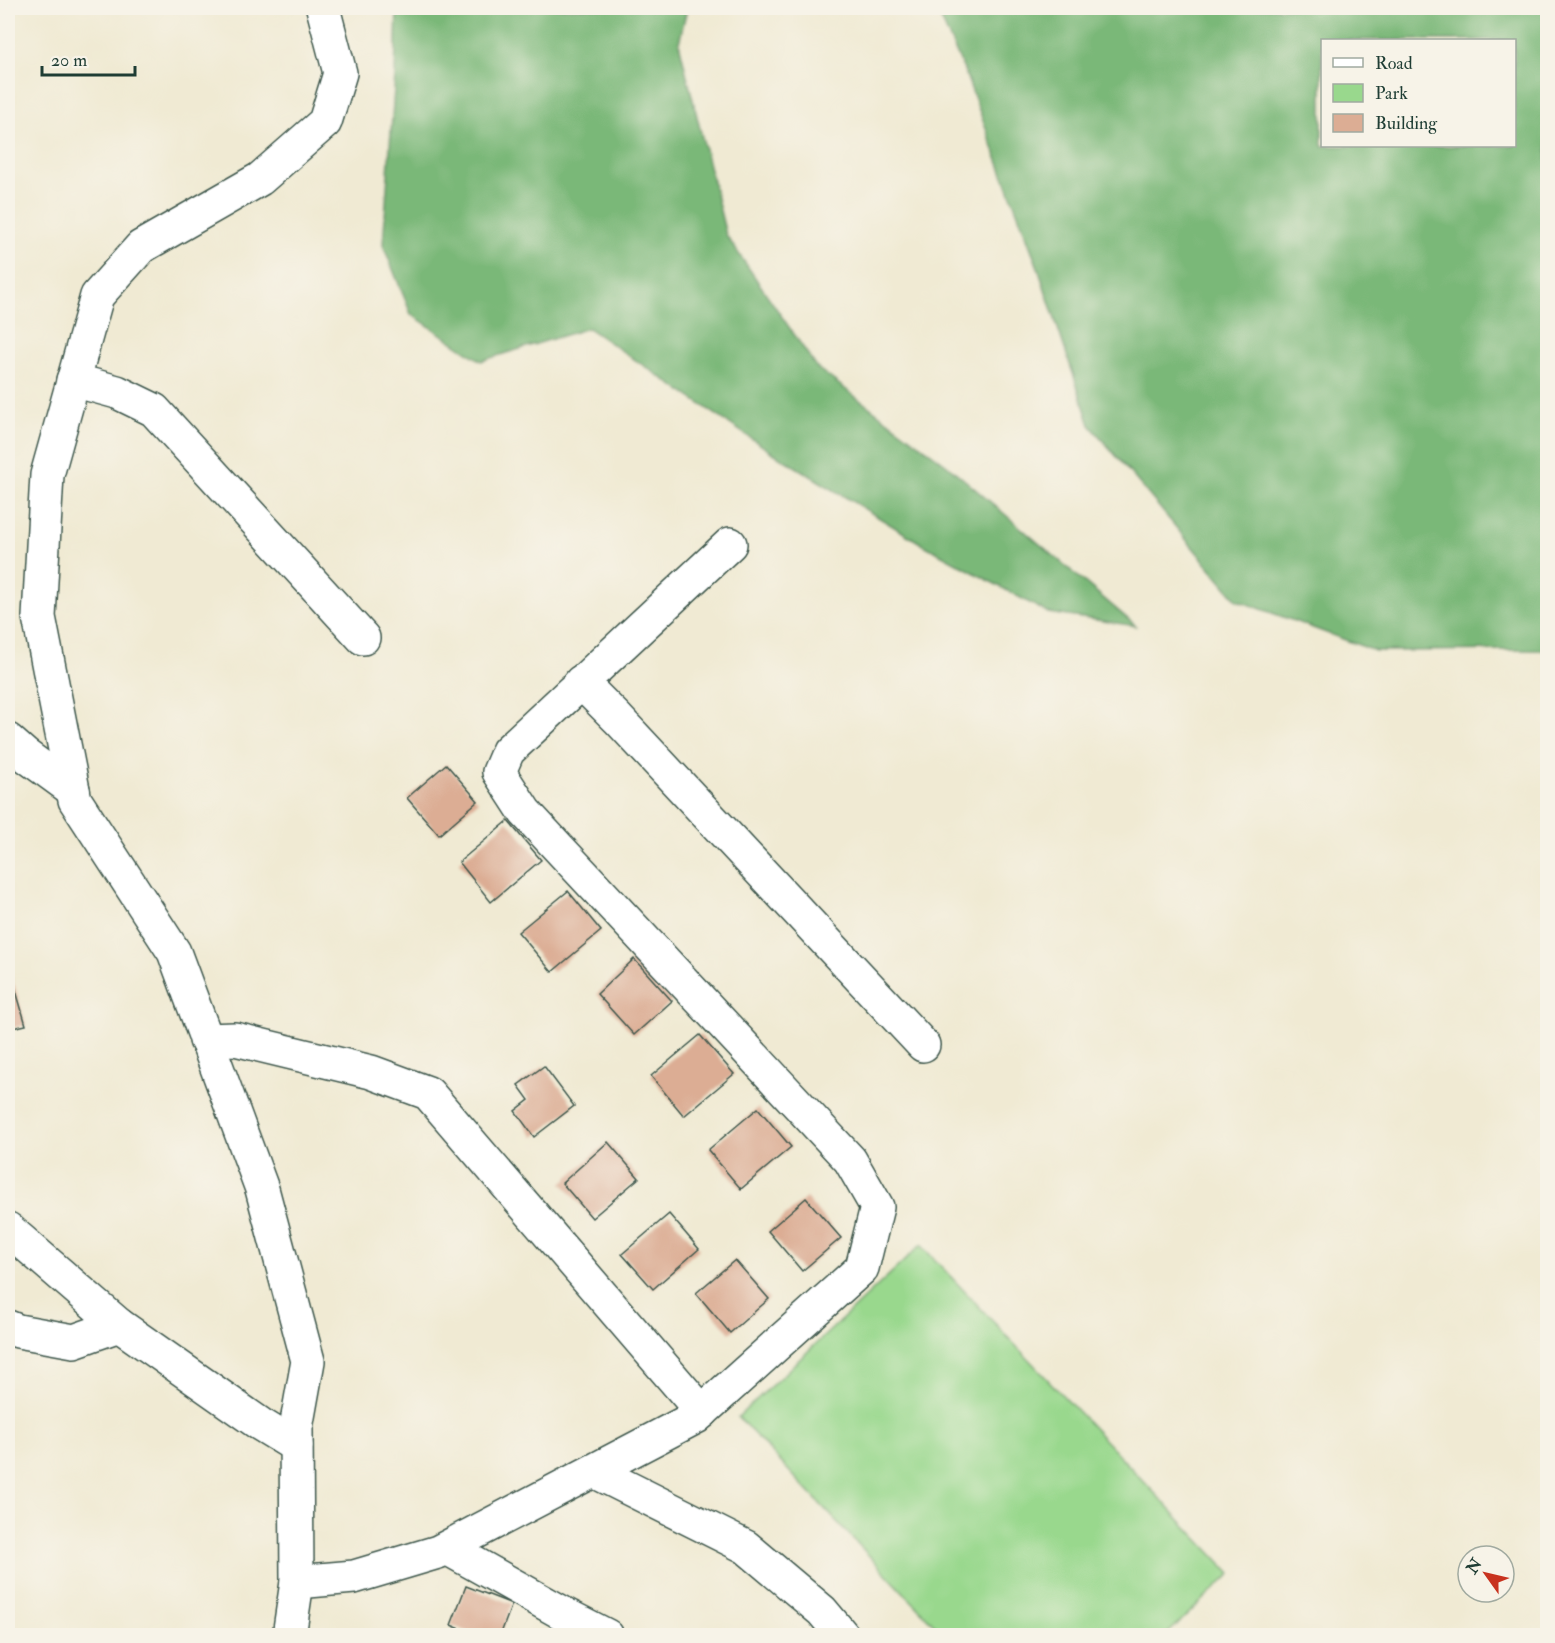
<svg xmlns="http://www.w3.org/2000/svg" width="1555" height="1643" viewBox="0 0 1555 1643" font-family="'IM FELL Double Pica',serif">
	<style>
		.green { fill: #99d88d; stroke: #5c8a60; stroke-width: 1.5 }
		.forest { fill: #7ab878; stroke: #4c7a56; stroke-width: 1.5; fill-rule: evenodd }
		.building { fill: #dcad94 }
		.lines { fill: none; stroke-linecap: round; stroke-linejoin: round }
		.minor-casing { stroke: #3e574c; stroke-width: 36 }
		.minor { stroke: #fff; stroke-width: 33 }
	</style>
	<rect width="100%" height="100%" fill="#f7f3e8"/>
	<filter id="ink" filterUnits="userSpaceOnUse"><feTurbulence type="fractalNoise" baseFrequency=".0167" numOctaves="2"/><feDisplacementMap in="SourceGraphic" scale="12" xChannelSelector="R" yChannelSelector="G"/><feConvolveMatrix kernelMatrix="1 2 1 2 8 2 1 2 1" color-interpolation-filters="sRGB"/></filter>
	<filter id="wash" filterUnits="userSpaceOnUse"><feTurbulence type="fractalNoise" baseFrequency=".008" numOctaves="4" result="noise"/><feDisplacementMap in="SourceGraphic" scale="24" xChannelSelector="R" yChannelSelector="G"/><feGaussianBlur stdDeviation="1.35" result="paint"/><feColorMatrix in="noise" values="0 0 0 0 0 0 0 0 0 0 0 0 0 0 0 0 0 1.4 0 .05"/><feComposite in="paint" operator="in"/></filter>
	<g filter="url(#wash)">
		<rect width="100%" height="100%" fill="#f0ead3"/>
		<polygon class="green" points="921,1245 1231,1574 1166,1635 944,1635 738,1417"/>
		<g class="forest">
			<polygon points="397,8 687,8 679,43 726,235 817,368 946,464 1136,626 1048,613 922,544 770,451 588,328 481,361 411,314 383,245 395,75"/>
			<path d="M936,8H1547V650L1375,651L1237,600L1090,425L1036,262L964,70ZM1322,40H1514V146H1322Z"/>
		</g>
		<g id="blocks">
			<g class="building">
				<polygon points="446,764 478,801 439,835 407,798"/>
				<polygon points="508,821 541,860 491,902 459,862"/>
				<polygon points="568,891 601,931 552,972 518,932"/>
				<polygon points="634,959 672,1001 634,1035 597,994"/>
				<polygon points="8,962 13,983 8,984"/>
				<polygon points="14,984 26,1025 8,1029 8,985"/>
				<polygon points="700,1035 734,1074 684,1116 651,1076"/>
				<polygon points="544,1066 574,1106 534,1137 515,1111 529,1100 518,1085"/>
				<polygon points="758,1108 791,1147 741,1189 708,1150"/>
				<polygon points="608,1142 639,1178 592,1218 562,1183"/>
				<polygon points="806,1198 841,1238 802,1271 768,1231"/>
				<polygon points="669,1214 699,1249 653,1289 622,1254"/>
				<polygon points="735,1260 769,1299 730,1333 696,1293"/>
				<polygon points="466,1586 512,1604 500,1636 477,1636 451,1625"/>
			</g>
		</g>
	</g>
	<g filter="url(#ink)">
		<use href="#blocks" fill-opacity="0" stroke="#3e574c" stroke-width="1.5"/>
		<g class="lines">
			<defs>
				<g id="minor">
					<polyline points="73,380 117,392 154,410 363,638"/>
					<polyline points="581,682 618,719 923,1045"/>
					<polyline points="8,740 25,755 73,790"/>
					<polyline points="206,1040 235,1039 371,1072 428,1093 702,1412"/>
					<polyline points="8,1229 119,1325 260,1424 296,1446"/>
					<polyline points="8,1327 18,1331 74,1341 119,1325"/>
					<polyline points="594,1471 746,1547 822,1611 843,1636"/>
					<polyline points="447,1548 566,1615 607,1636"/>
					<polyline points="297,1582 354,1577 438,1552 696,1417 862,1268 877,1207 850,1160 525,812 499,772 508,751 730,544"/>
					<polyline points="289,1636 297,1582 296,1428 308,1361 262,1189 174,952 75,800 39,617 47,475 97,296 141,247 260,179 325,122 340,73 323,8"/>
				</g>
			</defs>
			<use href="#minor" class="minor-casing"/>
			<use href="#minor" class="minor"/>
		</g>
	</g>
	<rect width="1555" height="1643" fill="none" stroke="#f7f3e8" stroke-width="30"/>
	<rect x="1321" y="39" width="195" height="108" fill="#f7f3e8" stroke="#a1aaa0" stroke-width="1.5"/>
	<rect x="1333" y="58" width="30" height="9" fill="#ffffff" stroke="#a1aaa0" stroke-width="1.5"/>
	<text x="1375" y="69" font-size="18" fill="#1f3d34">Road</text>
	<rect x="1333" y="84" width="30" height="18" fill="#99d88d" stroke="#a1aaa0" stroke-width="1.5"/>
	<text x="1375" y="99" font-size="18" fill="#1f3d34">Park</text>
	<rect x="1333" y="114" width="30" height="18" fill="#dcad94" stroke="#a1aaa0" stroke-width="1.5"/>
	<text x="1375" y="129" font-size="18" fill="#1f3d34">Building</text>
	<g transform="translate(1486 1574) rotate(304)"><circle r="28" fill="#f7f3e8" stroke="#a1aaa0" stroke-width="1.5"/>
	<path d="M0-4.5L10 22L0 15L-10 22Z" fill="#c8321e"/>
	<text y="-9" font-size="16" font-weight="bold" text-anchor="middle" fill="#1f3d34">N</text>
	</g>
	<path d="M42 66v9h93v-9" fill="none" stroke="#1f3d34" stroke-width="3"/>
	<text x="51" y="66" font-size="18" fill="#1f3d34" stroke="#f7f3e8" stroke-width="4.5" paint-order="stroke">20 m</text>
</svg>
